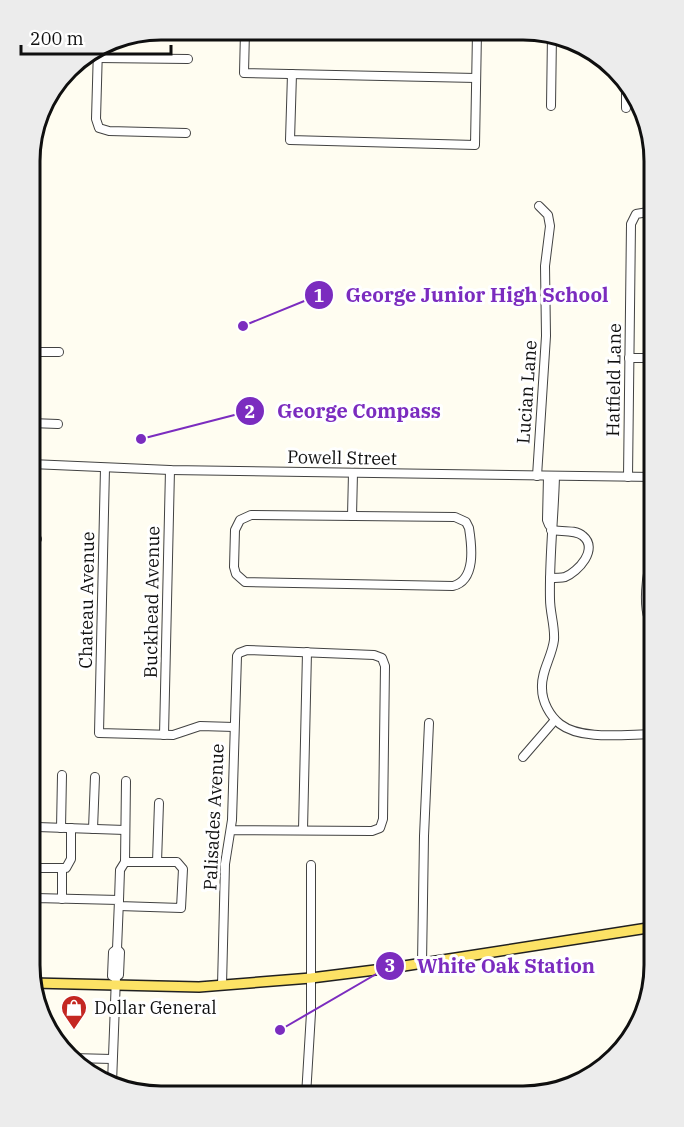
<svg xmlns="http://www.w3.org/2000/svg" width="684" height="1127" viewBox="0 0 684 1127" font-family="'IBM Plex Serif',serif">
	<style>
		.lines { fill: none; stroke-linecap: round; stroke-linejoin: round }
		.minor-casing { stroke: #424242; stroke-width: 10 }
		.major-casing { stroke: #202020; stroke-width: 12 }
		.minor { stroke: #fff; stroke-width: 8 }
		.major { stroke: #fce265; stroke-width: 9 }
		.labels { text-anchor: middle; stroke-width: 6; stroke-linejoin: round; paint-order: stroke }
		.street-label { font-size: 18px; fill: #0f0f0f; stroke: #fff }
		.poi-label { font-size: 18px; fill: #0f0f0f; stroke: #fff; text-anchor: start }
		.rim { fill: none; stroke: #0f0f0f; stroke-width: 3 }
		.leader { fill: none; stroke: #7b2cbf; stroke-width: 2 }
		.callout-dot { fill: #7b2cbf; stroke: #fff; stroke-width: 2 }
		.mark-label { font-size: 18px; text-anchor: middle; font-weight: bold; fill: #fff }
		.callout-label { font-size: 20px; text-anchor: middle; font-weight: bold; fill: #7b2cbf; stroke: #fff; stroke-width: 6; stroke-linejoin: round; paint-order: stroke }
	</style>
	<rect width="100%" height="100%" fill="#fffdf1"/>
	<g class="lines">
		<defs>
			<g id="minor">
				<polyline points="245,31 244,73 476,78"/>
				<polyline points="98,48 96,119 99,128 109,131 186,133"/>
				<polyline points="98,58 188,59"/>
				<polyline points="292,74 290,140 475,145 477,32"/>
				<polyline points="551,106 552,34"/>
				<polyline points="626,108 626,88"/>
				<polyline points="31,352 59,352"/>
				<polyline points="629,358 654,358"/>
				<polyline points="31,423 58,424"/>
				<polyline points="31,464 170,470 654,477"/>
				<polyline points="105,468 99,733 173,735 200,726 234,727"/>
				<polyline points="537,476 546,336 545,266 550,226 548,215 539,206"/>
				<polyline points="548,476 547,520 549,525"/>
				<path d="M555,476C554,517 549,558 550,599C550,613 555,626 554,640C552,657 541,671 542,688C542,702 550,716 560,724C582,741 627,734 654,734"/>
				<polyline points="628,477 631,224 636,214 654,211"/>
				<path d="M251,515L455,517L466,522L469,528C472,547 476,580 453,586L245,582L236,574L234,567L235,530L240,520Z"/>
				<polyline points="352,516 353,473"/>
				<polyline points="31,539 37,539"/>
				<path d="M550,578C555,578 560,578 565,577C578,572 599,549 583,536C575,529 561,532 551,530"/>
				<polyline points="30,603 35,603"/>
				<path d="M654,628C640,613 647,569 654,550"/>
				<polyline points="30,668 34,668"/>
				<polyline points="30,732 33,732"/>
				<polyline points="164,735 170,470"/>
				<polyline points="523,757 555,720"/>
				<polyline points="37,827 125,830"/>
				<polyline points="61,828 62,775"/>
				<polyline points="93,829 95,777"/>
				<polyline points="303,830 307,652"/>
				<polyline points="125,862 126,781"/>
				<polyline points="157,862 159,803"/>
				<polyline points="40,868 66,868 71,859 71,828"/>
				<polyline points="62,899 62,869"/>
				<polyline points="119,900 120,870 125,862 177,862 183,869 181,908 119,906"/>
				<polyline points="422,963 424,836 429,723"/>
				<polyline points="35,983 33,960 35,898 119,900 117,949"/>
				<polyline points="222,985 225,864 232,820 237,656 239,653 247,650 374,655 382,658 385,666 383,819 380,828 372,831 231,830"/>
				<polyline points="72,1058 112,1059"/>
				<polyline points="112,1083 116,977 119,975 120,952 117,949 113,952 112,976 116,977"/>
				<polyline points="306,1096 311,1013 311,865"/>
			</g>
			<polyline id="major" points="33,983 199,987 311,978 391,968 654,927"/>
		</defs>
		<use href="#minor" class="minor-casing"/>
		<use href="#major" class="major-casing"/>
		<use href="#minor" class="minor"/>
		<use href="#major" class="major"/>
	</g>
	<defs>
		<symbol id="shop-pin" viewBox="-11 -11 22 30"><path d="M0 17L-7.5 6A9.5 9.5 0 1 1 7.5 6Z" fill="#c42722" stroke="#fff"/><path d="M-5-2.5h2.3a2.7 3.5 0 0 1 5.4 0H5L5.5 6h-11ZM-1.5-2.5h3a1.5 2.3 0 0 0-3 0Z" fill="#fff"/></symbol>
	</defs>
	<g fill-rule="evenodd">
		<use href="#shop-pin" x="59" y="993" width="30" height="40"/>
	</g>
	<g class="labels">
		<g class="street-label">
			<text transform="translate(614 380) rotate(-89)" y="6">Hatfield Lane</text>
			<text transform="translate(527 392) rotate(-86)" y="6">Lucian Lane</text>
			<text transform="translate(342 458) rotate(1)" y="6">Powell Street</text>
			<text transform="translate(87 600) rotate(-89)" y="6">Chateau Avenue</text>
			<text transform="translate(152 602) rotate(-89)" y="6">Buckhead Avenue</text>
			<text transform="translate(214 817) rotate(-87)" y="6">Palisades Avenue</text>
		</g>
		<g class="poi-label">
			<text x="94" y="1014">Dollar General</text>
		</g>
	</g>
	<path d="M0 0H684V1127H0ZM161 40H523A121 121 0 0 1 644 161V965A121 121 0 0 1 523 1086H161A121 121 0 0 1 40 965V161A121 121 0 0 1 161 40Z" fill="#ececec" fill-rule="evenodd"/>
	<path class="rim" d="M161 40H523A121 121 0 0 1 644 161V965A121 121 0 0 1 523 1086H161A121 121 0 0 1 40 965V161A121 121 0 0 1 161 40Z"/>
	<path class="leader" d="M243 326L319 295M141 439L250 411M280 1030L390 966"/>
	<g class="callout-dot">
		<circle cx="243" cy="326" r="6"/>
		<circle cx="141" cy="439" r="6"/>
		<circle cx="280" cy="1030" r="6"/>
		<circle cx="319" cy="295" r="15"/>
		<circle cx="250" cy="411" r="15"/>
		<circle cx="390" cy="966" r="15"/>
	</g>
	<g class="mark-label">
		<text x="319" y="302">1</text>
		<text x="250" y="418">2</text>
		<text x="390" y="972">3</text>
	</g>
	<g class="callout-label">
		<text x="477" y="302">George Junior High School</text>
		<text x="359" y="418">George Compass</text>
		<text x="506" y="973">White Oak Station</text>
	</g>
	<path d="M21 45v9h150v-9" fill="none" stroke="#0f0f0f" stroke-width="3"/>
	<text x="30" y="45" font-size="18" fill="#0f0f0f" stroke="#ffffff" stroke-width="4.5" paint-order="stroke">200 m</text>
</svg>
